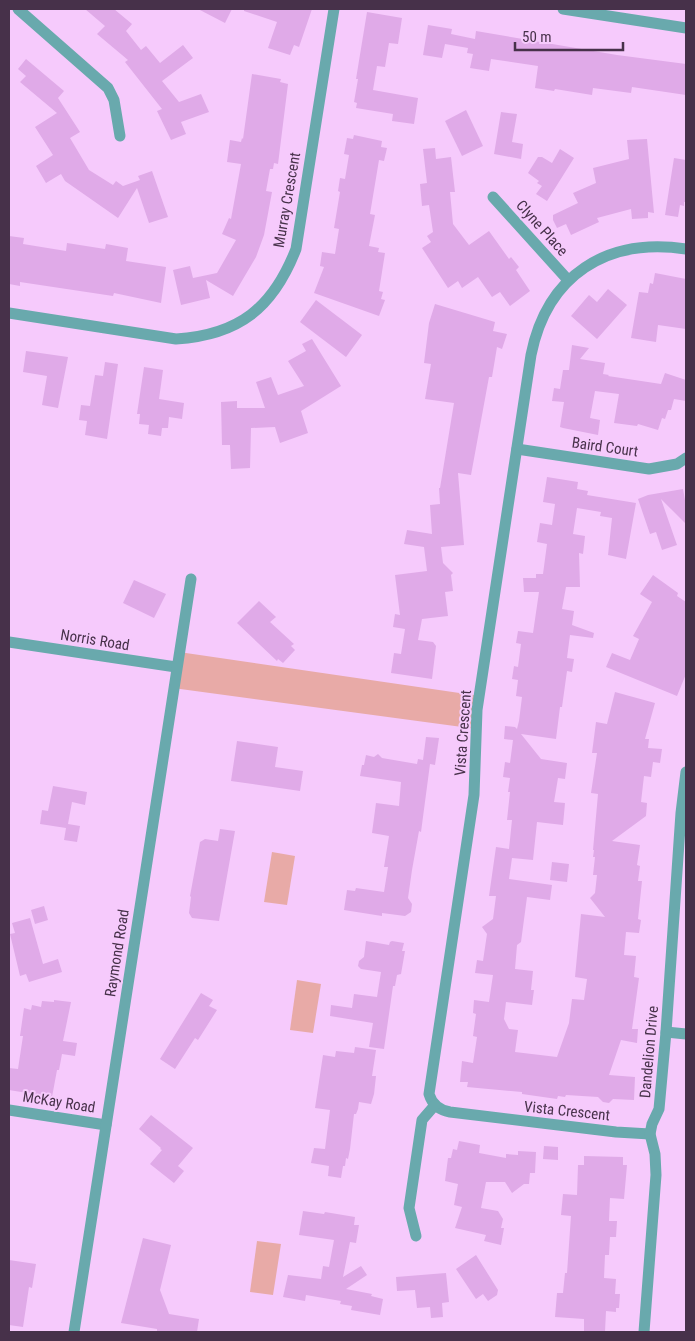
<svg xmlns="http://www.w3.org/2000/svg" width="695" height="1341" viewBox="0 0 695 1341" font-family="'Roboto Condensed',sans-serif">
	<style>
		.green { fill: #e8aaa7 }
		.building { fill: #e0aae8 }
		.lines { fill: none; stroke-linecap: round; stroke-linejoin: round }
		.minor { stroke: #69a9ad; stroke-width: 11 }
		.labels { text-anchor: middle; stroke-width: 4; stroke-linejoin: round; paint-order: stroke }
		.street-label { font-size: 15px; fill: #47314a; stroke: #f6cafc }
	</style>
	<rect width="100%" height="100%" fill="#f6cafc"/>
	<g class="green">
		<polygon points="179,652 480,696 477,729 173,688"/>
		<polygon points="272,852 295,856 287,905 264,902"/>
		<polygon points="297,980 321,984 313,1033 290,1030"/>
		<polygon points="257,1241 281,1244 273,1295 250,1292"/>
	</g>
	<g class="building">
		<polygon points="85,9 114,9 132,24 126,31 141,50 146,46 160,63 183,45 193,58 162,81 179,102 201,94 209,112 181,122 186,134 171,140 157,111 162,109 125,62 128,60 97,34 105,26"/>
		<polygon points="198,9 232,9 225,23"/>
		<polygon points="244,9 312,9 299,47 294,45 290,55 268,48 277,22 244,11"/>
		<polygon points="367,12 402,18 398,44 389,43 385,67 377,66 373,90 418,98 414,124 392,121 393,114 356,108 357,103 354,102 358,79 356,79"/>
		<polygon points="428,25 452,29 451,34 475,39 476,31 617,55 686,64 686,95 632,87 631,93 593,88 592,95 555,89 554,91 535,88 538,66 491,59 489,71 470,68 473,54 467,53 468,48 445,44 442,58 423,55"/>
		<polygon points="26,59 64,91 58,98 80,132 70,138 89,170 113,185 116,181 123,186 140,180 138,176 152,171 168,217 149,223 137,188 118,218 65,181 61,174 46,183 36,166 53,155 35,127 57,113 20,82 26,76 18,69"/>
		<polygon points="252,74 281,79 280,82 288,84 278,164 274,163 273,169 270,169 266,191 272,192 264,235 256,257 233,296 206,280 210,298 181,305 173,270 190,266 193,278 217,273 236,240 222,234 229,218 231,219 241,164 227,162 230,140 241,142 242,138 243,139"/>
		<polygon points="466,110 483,146 462,156 445,121"/>
		<polygon points="501,112 517,114 512,142 523,144 521,159 494,154"/>
		<polygon points="354,135 382,141 381,147 387,148 384,161 379,160 370,214 375,215 369,246 379,248 378,252 385,253 379,291 383,292 381,299 385,300 379,316 314,293 324,267 320,266 322,252 335,254 339,229 334,228 340,192 338,191 340,178 345,179 349,155 344,154 347,138 353,139"/>
		<polygon points="647,139 654,213 648,212 648,218 632,219 631,209 597,218 599,222 571,235 566,224 557,228 553,220 553,215 578,203 573,193 596,183 593,168 629,159 627,140"/>
		<polygon points="435,148 436,159 451,157 455,192 450,192 453,224 469,245 489,231 509,259 511,257 519,267 516,270 530,291 510,306 500,292 492,297 478,277 462,288 458,281 448,288 422,248 431,242 427,236 433,232 429,205 422,206 420,184 427,183 423,149"/>
		<polygon points="560,149 574,158 547,201 536,194 542,186 537,183 539,181 528,173 538,157 542,157 552,163"/>
		<polygon points="674,158 686,160 686,202 684,202 684,206 680,205 678,217 665,215"/>
		<polygon points="9,236 24,238 23,244 66,251 67,243 105,249 106,244 128,248 126,261 166,267 161,303 114,293 113,296 20,282 20,286 9,284"/>
		<polygon points="655,273 686,279 686,329 658,325 656,342 631,338 639,292 648,293 650,283 653,284"/>
		<polygon points="608,289 627,305 597,339 571,316 589,295 597,302"/>
		<polygon points="316,300 362,335 346,357 300,322"/>
		<polygon points="435,304 495,322 493,331 507,334 502,349 497,347 492,377 489,377 471,475 458,473 464,545 441,547 443,563 453,573 451,575 453,591 445,592 448,616 422,619 418,640 433,642 436,646 432,679 391,673 394,653 401,654 405,629 393,627 395,614 400,615 395,575 427,571 424,547 404,544 407,530 432,534 430,505 440,504 439,488 440,488 454,403 425,399 431,364 424,363 429,323"/>
		<polygon points="312,339 341,386 301,411 308,433 280,443 275,427 251,428 250,468 231,469 230,445 222,445 221,402 237,401 237,408 265,408 256,382 271,377 278,395 304,386 288,361 306,351 302,344"/>
		<polygon points="572,345 589,348 580,359 605,363 603,374 609,375 608,376 661,384 665,373 686,380 686,401 674,399 671,410 668,410 665,419 662,418 658,430 638,424 637,426 614,423 619,394 595,391 590,418 600,420 598,435 563,428 560,427 564,402 552,401 554,388 560,389 563,370 569,370"/>
		<polygon points="26,351 68,357 58,408 42,405 47,376 23,372"/>
		<polygon points="105,362 118,364 107,439 85,435 87,421 79,420 81,405 90,406 95,375 103,376"/>
		<polygon points="144,367 163,370 159,399 184,403 182,419 169,417 168,428 162,428 161,436 148,434 149,425 139,424 140,414 137,414"/>
		<polygon points="547,477 578,482 577,489 588,491 587,495 636,503 626,559 608,555 612,518 600,516 601,512 577,508 573,534 585,536 583,554 579,553 580,587 566,587 562,609 574,611 572,625 594,633 593,638 570,635 567,658 574,659 572,672 567,671 562,707 560,707 556,739 521,734 541,759 567,763 565,779 558,778 554,802 565,803 563,825 537,822 533,860 512,858 509,879 552,885 550,900 527,897 521,942 517,945 515,969 533,971 531,990 534,990 532,1005 506,1002 504,1019 509,1029 518,1030 515,1052 557,1057 569,1023 572,999 584,1000 587,979 575,977 581,914 605,917 590,898 595,893 597,875 593,875 595,857 593,857 594,850 593,850 598,794 591,793 597,753 592,753 596,722 607,724 615,692 655,703 645,739 649,739 648,748 662,749 660,763 653,762 651,777 644,776 641,802 647,803 646,816 612,841 640,845 637,865 640,866 638,881 642,881 638,919 641,920 639,933 626,932 624,955 636,956 634,977 639,978 632,1029 638,1029 637,1043 621,1040 609,1075 635,1077 634,1100 613,1099 609,1103 603,1102 598,1097 566,1095 565,1097 558,1096 557,1099 522,1094 522,1092 467,1087 468,1082 460,1082 462,1061 473,1063 477,1037 473,1036 476,1014 473,1013 474,1000 489,1002 493,975 475,973 477,960 483,961 487,934 482,927 493,919 496,896 489,896 496,847 509,849 512,820 507,820 510,792 508,792 510,778 503,777 505,762 510,763 513,740 504,739 505,726 515,727 517,729 519,721 522,697 516,696 518,680 512,679 514,666 518,667 521,644 516,643 518,631 533,633 539,592 524,592 523,578 536,578 536,574 543,574 547,544 537,542 540,523 552,525 555,504 543,502"/>
		<polygon points="683,489 686,506 686,524 661,499 677,545 662,550 656,532 650,534 638,499 648,495"/>
		<polygon points="653,575 678,593 677,596 686,602 686,674 677,696 606,667 612,653 630,660 639,639 633,636 652,602 640,594"/>
		<polygon points="134,580 166,594 154,618 123,603"/>
		<polygon points="259,601 276,617 270,622 294,644 291,646 295,650 283,663 278,659 277,661 237,623"/>
		<polygon points="426,737 439,738 435,765 430,764 421,832 419,831 412,870 408,898 412,904 411,912 405,916 382,913 382,916 344,910 347,890 355,891 356,888 384,892 388,867 384,867 389,836 372,833 376,803 399,806 401,782 360,776 362,765 364,765 366,755 374,757 378,754 382,758 417,764 418,759 423,760"/>
		<polygon points="237,741 278,747 275,767 303,771 300,791 231,781"/>
		<polygon points="53,786 87,792 85,805 72,802 68,824 80,826 77,842 64,840 66,828 40,824 42,810 48,811"/>
		<polygon points="220,829 235,831 219,921 192,918 189,913 191,897 190,896 200,842 205,839 218,841"/>
		<polygon points="552,862 569,864 567,882 550,880"/>
		<polygon points="44,906 48,920 35,924 31,910"/>
		<polygon points="30,918 43,964 58,959 62,972 29,982 26,974 20,976 10,934 15,933 12,923"/>
		<polygon points="366,941 389,945 390,942 392,941 404,943 402,951 405,951 401,974 397,975 395,986 393,986 384,1049 369,1047 373,1023 330,1016 331,1005 352,1008 354,994 377,997 381,972 361,969 358,966 359,961 364,957"/>
		<polygon points="201,993 213,1000 209,1006 217,1010 198,1040 195,1038 175,1069 160,1059"/>
		<polygon points="54,1000 71,1002 63,1041 77,1043 75,1056 62,1054 59,1070 57,1070 52,1097 9,1090 9,1068 18,1069 23,1036 20,1036 24,1008 31,1010 32,1005 41,1007 42,1001 54,1002"/>
		<polygon points="355,1047 376,1050 372,1076 376,1076 374,1094 371,1104 359,1102 358,1109 356,1114 354,1114 350,1149 348,1159 346,1158 345,1166 343,1166 341,1178 328,1176 329,1166 311,1163 314,1148 325,1149 330,1110 315,1108 323,1055 335,1057 336,1051 354,1053"/>
		<polygon points="151,1115 193,1148 178,1166 184,1171 174,1183 150,1164 162,1150 160,1149 161,1148 139,1129"/>
		<polygon points="459,1141 480,1145 479,1153 506,1158 506,1154 518,1155 518,1151 536,1152 535,1173 530,1173 529,1184 524,1184 512,1193 505,1182 486,1182 481,1208 498,1211 503,1219 501,1228 504,1228 501,1245 484,1241 486,1235 455,1228 462,1207 454,1205 458,1184 445,1181 448,1158 451,1158 453,1149 457,1150"/>
		<polygon points="544,1146 558,1147 558,1160 543,1159"/>
		<polygon points="584,1156 623,1157 623,1165 627,1165 624,1199 610,1198 609,1221 617,1221 616,1237 610,1237 609,1255 605,1255 604,1278 616,1279 615,1294 620,1294 619,1308 616,1308 616,1312 606,1311 605,1332 584,1332 584,1319 555,1317 557,1293 563,1293 565,1273 567,1273 571,1216 561,1215 563,1194 577,1195 578,1165 584,1165"/>
		<polygon points="303,1211 324,1214 325,1212 355,1217 354,1225 359,1225 356,1243 350,1242 343,1277 361,1266 367,1275 346,1289 372,1294 371,1296 383,1299 380,1315 351,1310 352,1306 340,1304 341,1301 306,1295 305,1301 283,1297 288,1275 321,1279 323,1266 329,1267 334,1240 299,1235"/>
		<polygon points="143,1238 171,1245 160,1290 169,1314 199,1319 197,1332 157,1332 157,1329 121,1323"/>
		<polygon points="476,1255 498,1290 497,1295 488,1301 483,1294 476,1299 456,1269"/>
		<polygon points="9,1260 36,1264 32,1288 29,1287 23,1327 9,1325"/>
		<polygon points="446,1273 449,1302 442,1303 443,1317 431,1318 430,1307 417,1308 415,1290 397,1291 396,1277"/>
	</g>
	<g class="lines">
		<g class="minor">
			<polyline points="18,9 108,88 114,100 120,136"/>
			<polyline points="563,9 686,28"/>
			<polyline points="493,197 568,280"/>
			<path d="M9,313L176,339C239,335 273,308 296,249L334,9"/>
			<polyline points="517,449 649,469 677,464 686,458"/>
			<polyline points="9,642 176,667"/>
			<polyline points="666,1032 686,1034"/>
			<polyline points="9,1110 106,1125"/>
			<path d="M650,1134L616,1132L450,1112C439,1110 432,1104 429,1094L474,795L477,710L531,355C547,275 607,237 686,249"/>
			<polyline points="416,1236 409,1208 422,1120 435,1105"/>
			<polyline points="74,1332 191,579"/>
			<polyline points="644,1332 656,1175 655,1154 650,1134 652,1124 659,1109 666,1032 681,813 686,772"/>
		</g>
	</g>
	<g class="labels">
		<g class="street-label">
			<text transform="translate(287 200) rotate(-80)" y="5">Murray Crescent</text>
			<text transform="translate(542 228) rotate(48)" y="5">Clyne Place</text>
			<text transform="translate(605 447) rotate(8)" y="5">Baird Court</text>
			<text transform="translate(95 640) rotate(9)" y="5">Norris Road</text>
			<text transform="translate(463 733) rotate(-86)" y="5">Vista Crescent</text>
			<text transform="translate(117 953) rotate(-81)" y="5">Raymond Road</text>
			<text transform="translate(649 1052) rotate(-85)" y="5">Dandelion Drive</text>
			<text transform="translate(59 1102) rotate(9)" y="5">McKay Road</text>
			<text transform="translate(567 1111) rotate(6)" y="5">Vista Crescent</text>
		</g>
	</g>
	<rect width="695" height="1341" fill="none" stroke="#47314a" stroke-width="20"/>
	<path d="M515 42v8h108v-8" fill="none" stroke="#47314a" stroke-width="2.5"/>
	<text x="522" y="42" font-size="15" fill="#47314a" stroke="#f6cafc" stroke-width="4" paint-order="stroke">50 m</text>
</svg>
